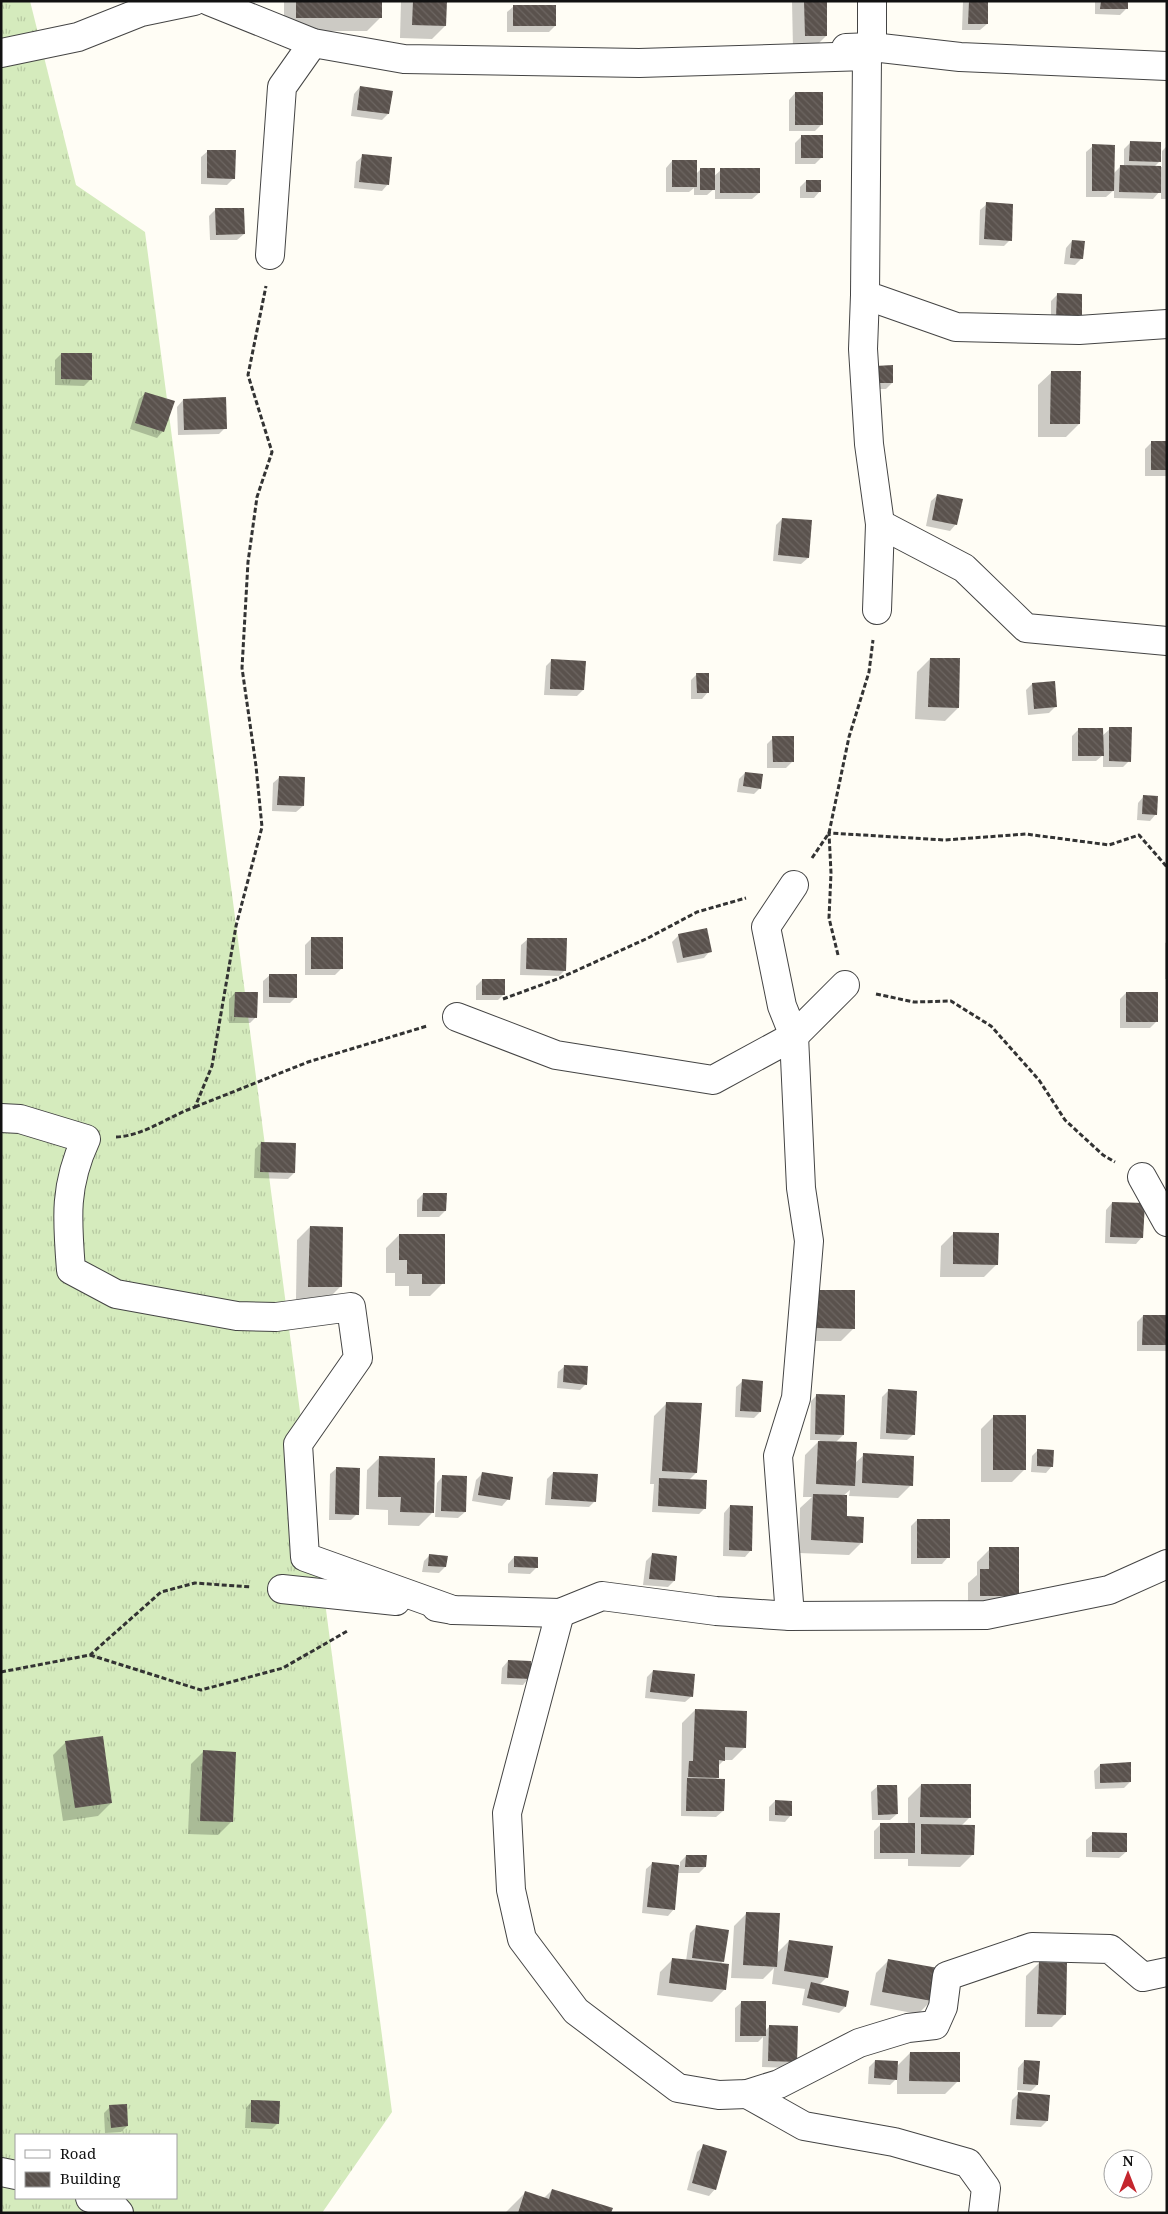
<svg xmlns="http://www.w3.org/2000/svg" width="1168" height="2214" viewBox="0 0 1168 2214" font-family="'Noto Serif',serif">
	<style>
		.grass { fill: url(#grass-tufts); fill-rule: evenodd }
		.shadow { fill: #0003 }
		.building { fill: url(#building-back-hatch) }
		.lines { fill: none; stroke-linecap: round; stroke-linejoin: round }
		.minor-casing { stroke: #444; stroke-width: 30 }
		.path { stroke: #333; stroke-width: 3; stroke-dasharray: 5 2.5; stroke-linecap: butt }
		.minor { stroke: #fff; stroke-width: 28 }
	</style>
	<defs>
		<pattern id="grass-tufts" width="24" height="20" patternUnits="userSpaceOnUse" patternTransform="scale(1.25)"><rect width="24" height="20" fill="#d5ebbd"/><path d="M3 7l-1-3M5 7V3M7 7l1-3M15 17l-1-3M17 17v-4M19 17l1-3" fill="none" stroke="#b6c8a1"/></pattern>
		<pattern id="building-back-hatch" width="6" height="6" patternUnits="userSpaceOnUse" patternTransform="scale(1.25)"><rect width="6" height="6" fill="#5a524d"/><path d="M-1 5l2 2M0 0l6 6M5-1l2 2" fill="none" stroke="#6d6662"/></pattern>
	</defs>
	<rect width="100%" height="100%" fill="#fffdf5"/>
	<path class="grass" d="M1,1H30L76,185L145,232L392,2112L322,2213H1ZM16,2135H176V2198H16Z"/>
	<g class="shadow">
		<polygon points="284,1 380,1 380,18 367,31 284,31"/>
		<polygon points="401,1 446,1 445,26 432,39 400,38"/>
		<polygon points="792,1 826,1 826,36 813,49 793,49"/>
		<polygon points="963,1 987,1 987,24 980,30 962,30"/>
		<polygon points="1095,1 1126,1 1126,9 1120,15 1095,14"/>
		<polygon points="514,6 555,26 549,32 507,32 507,12"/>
		<polygon points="360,87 388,114 382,120 351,116 354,94"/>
		<polygon points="795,93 822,124 815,131 789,131 789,100"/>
		<polygon points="801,137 822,157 815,164 795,164 795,143"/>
		<polygon points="1130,143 1160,161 1154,167 1162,167 1162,151 1167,146 1167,199 1161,199 1161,190 1153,199 1114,198 1114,190 1106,197 1086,197 1086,152 1093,146 1113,174 1120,167 1124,167 1124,149"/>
		<polygon points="208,151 234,178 227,185 201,184 201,157"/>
		<polygon points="363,156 388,184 382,191 354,188 356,162"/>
		<polygon points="672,161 696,174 700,170 713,177 721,170 759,193 752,199 715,199 715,188 707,195 694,195 694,188 689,192 666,192 666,168"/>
		<polygon points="806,181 820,191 814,198 800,198 800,187"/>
		<polygon points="987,204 1010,240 1004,246 979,245 980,210"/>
		<polygon points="215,210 244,234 237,240 210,240 209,216"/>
		<polygon points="1072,241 1082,258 1075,265 1064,264 1066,248"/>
		<polygon points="1057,295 1080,317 1051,323 1051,301"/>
		<polygon points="61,354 91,379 84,386 55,385 55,360"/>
		<polygon points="892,366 892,383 886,389 870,389"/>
		<polygon points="1052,372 1079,424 1066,437 1038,437 1038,385"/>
		<polygon points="146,393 163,431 157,438 130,429 139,399"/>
		<polygon points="183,400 225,428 219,434 178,435 177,407"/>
		<polygon points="1151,443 1167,443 1167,476 1145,476 1145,449"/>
		<polygon points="938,495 956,524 950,531 926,526 931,501"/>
		<polygon points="782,519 808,558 801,564 773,561 776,525"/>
		<polygon points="930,659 958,708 945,721 915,719 917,672"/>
		<polygon points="552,660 583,690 577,696 544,695 546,666"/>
		<polygon points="697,674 708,692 702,699 691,699 691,680"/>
		<polygon points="1032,684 1056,706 1049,713 1028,715 1026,690"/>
		<polygon points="1079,729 1102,736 1110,729 1129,761 1123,767 1103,767 1103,755 1096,761 1072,761 1072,736"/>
		<polygon points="773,738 792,762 786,768 767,768 767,744"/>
		<polygon points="745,773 760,788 754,794 737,792 739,779"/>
		<polygon points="280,777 303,806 296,812 272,811 273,783"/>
		<polygon points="1144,796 1156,814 1150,821 1137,820 1138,803"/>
		<polygon points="679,935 710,951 704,958 677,963 672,942"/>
		<polygon points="312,938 342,968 335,975 305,975 305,945"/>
		<polygon points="528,939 565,970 559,976 520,975 521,945"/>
		<polygon points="1167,942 1167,979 1165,979 1165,943"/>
		<polygon points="270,975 296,997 290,1003 263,1003 263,981"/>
		<polygon points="482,980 504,994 498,1000 476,1000 476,986"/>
		<polygon points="235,993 256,1017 250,1023 229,1023 229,999"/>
		<polygon points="1126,993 1156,1022 1150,1028 1120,1028 1120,999"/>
		<polygon points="261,1143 294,1173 288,1179 254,1178 255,1149"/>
		<polygon points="423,1194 445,1211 439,1217 417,1217 417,1200"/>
		<polygon points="1112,1203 1142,1237 1136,1244 1105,1243 1106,1210"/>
		<polygon points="310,1227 340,1287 327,1300 296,1299 297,1240"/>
		<polygon points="954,1233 997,1264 984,1277 940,1277 941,1246"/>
		<polygon points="399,1235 443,1283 430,1296 409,1296 409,1286 395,1286 395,1273 386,1273 386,1248"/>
		<polygon points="803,1304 854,1328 841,1341 803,1341"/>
		<polygon points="1143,1316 1167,1316 1167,1351 1137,1351 1137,1322"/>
		<polygon points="565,1366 586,1384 580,1390 557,1388 558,1372"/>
		<polygon points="743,1381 760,1412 754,1418 735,1417 736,1387"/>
		<polygon points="888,1391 914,1434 907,1440 880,1439 882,1397"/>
		<polygon points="817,1395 843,1435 835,1443 855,1463 864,1455 911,1485 898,1498 849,1496 850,1490 843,1496 845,1517 862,1542 849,1555 799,1553 800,1508 812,1497 803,1497 805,1455 820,1440 810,1440 811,1401"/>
		<polygon points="667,1403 696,1473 688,1481 705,1508 699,1514 652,1512 654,1484 650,1484 654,1416"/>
		<polygon points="994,1416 1025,1469 1012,1482 981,1482 981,1429"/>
		<polygon points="1038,1450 1052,1466 1046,1473 1031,1472 1032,1456"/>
		<polygon points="380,1457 432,1513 419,1526 388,1525 388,1510 366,1509 367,1470"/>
		<polygon points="337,1468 357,1514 351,1520 329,1520 330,1474"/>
		<polygon points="553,1473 595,1501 589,1507 545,1505 547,1479"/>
		<polygon points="482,1474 508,1499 502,1506 472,1501 476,1480"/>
		<polygon points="443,1476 465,1512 458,1518 435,1517 437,1483"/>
		<polygon points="730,1506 751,1550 745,1557 723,1556 724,1513"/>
		<polygon points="917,1520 948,1557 942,1564 911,1564 911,1526"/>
		<polygon points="990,1549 1018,1596 968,1609 968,1583 977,1575 977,1562"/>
		<polygon points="430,1555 445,1567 439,1573 422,1572 424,1561"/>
		<polygon points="652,1555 674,1581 668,1587 643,1585 646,1561"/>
		<polygon points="514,1557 537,1567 530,1574 508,1573 508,1564"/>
		<polygon points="508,1661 529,1678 523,1685 501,1684 502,1668"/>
		<polygon points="653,1671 692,1696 685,1702 645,1698 647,1677"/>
		<polygon points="695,1710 745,1747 732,1760 724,1760 718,1766 718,1777 715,1780 723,1811 716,1817 681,1816 682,1723"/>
		<polygon points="66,1742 111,1803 98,1816 63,1821 53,1755"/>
		<polygon points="204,1751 231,1822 218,1835 188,1834 191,1764"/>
		<polygon points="1100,1765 1130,1782 1124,1788 1095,1789 1094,1771"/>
		<polygon points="921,1785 970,1817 961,1826 973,1854 960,1867 908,1866 908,1859 874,1859 874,1831 880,1825 908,1824 908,1798"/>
		<polygon points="878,1786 897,1814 890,1820 872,1820 871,1792"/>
		<polygon points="775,1801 791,1815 785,1822 769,1821 769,1807"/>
		<polygon points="1093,1834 1126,1852 1119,1858 1086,1857 1086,1840"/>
		<polygon points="686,1856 705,1867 699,1873 677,1873 674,1909 668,1916 642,1913 646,1869 653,1863 680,1866 680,1862"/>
		<polygon points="747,1913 776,1954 789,1941 827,1977 819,1985 845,2007 839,2013 802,2005 805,1989 772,1984 774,1968 763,1979 731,1978 734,1926"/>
		<polygon points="697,1926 723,1961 720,1965 725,1989 712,2002 657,1995 660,1972 673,1959 686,1961 690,1933"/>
		<polygon points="889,1960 931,2001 918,2014 870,2005 876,1973"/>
		<polygon points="1039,1963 1065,2014 1052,2027 1025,2027 1026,1976"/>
		<polygon points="742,2002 765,2031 770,2026 796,2061 790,2068 762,2067 763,2037 758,2042 735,2042 735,2008"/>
		<polygon points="910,2053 958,2081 945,2094 897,2094 897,2078 890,2085 868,2084 869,2067 875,2061 896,2067"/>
		<polygon points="1024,2061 1037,2085 1031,2091 1017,2090 1018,2068"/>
		<polygon points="1018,2094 1047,2121 1041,2127 1010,2125 1012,2100"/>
		<polygon points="252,2101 278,2123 272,2129 245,2128 246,2108"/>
		<polygon points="110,2107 127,2126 121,2132 105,2133 104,2113"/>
		<polygon points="704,2146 715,2189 709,2196 687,2190 697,2152"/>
		<polygon points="552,2190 610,2213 505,2213 525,2193 544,2198"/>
	</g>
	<g class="building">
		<rect x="296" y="1" width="86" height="17"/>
		<polygon points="413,1 447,1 446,26 412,25"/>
		<polygon points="804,1 827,1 827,36 805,36"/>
		<polygon points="969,1 988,1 988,24 968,24"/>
		<polygon points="1101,1 1128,1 1128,9 1100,9"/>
		<rect x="513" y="5" width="43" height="21"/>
		<polygon points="360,86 393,91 389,114 357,110"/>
		<rect x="795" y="92" width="28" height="33"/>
		<rect x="801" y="135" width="22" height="23"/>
		<polygon points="1130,141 1161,142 1161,162 1129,161"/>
		<polygon points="1092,144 1115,145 1114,191 1092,191"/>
		<polygon points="207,150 236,150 235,179 207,178"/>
		<polygon points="362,154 392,157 389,185 359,182"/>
		<rect x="672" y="160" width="25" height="27"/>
		<polygon points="1120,165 1161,166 1161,193 1119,192"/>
		<rect x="700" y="168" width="15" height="22"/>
		<rect x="720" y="168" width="40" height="25"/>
		<rect x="806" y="180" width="15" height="12"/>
		<polygon points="986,202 1013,204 1012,241 984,239"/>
		<polygon points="215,208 244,208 245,234 216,235"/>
		<polygon points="1072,240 1085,241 1083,259 1070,258"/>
		<polygon points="1057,293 1082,294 1082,318 1056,317"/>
		<polygon points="61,353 92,353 92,380 61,379"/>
		<polygon points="893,365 893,383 875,383 875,366"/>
		<polygon points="1051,371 1081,371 1080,424 1050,424"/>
		<polygon points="145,392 175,401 164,432 135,423"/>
		<polygon points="226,397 227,429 184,430 183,399"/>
		<rect x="1151" y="441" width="16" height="29"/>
		<polygon points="937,494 963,499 957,525 932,520"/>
		<polygon points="782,518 812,520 809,558 778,555"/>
		<polygon points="930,658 960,658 959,708 928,707"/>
		<polygon points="551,659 586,661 584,690 550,689"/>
		<polygon points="696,673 709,673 709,693 697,693"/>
		<polygon points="1055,681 1057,707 1034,709 1032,683"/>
		<polygon points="1109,727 1132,727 1131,762 1109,761"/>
		<polygon points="1078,728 1103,728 1104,756 1078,756"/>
		<polygon points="772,736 794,736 794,762 773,762"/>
		<polygon points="745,772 763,774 761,789 743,786"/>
		<polygon points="279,776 305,777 304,806 277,805"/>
		<polygon points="1143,795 1158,796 1157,815 1142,814"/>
		<polygon points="707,928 712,952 683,958 678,934"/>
		<rect x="311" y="937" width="32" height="32"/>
		<polygon points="527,938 567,938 566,971 526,969"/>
		<polygon points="269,974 297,974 297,998 269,997"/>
		<rect x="482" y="979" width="23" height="16"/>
		<polygon points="235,992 258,992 257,1018 234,1017"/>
		<rect x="1126" y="992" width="32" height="30"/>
		<polygon points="261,1142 296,1143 295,1173 260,1172"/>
		<polygon points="423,1193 447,1193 446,1211 422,1211"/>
		<polygon points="1112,1202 1145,1203 1143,1238 1110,1237"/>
		<polygon points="310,1226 343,1227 342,1287 308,1287"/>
		<polygon points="953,1232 999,1233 998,1265 953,1264"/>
		<polygon points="399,1234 445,1234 445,1284 422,1284 422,1274 407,1274 407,1260 399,1260"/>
		<polygon points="816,1290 855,1290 855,1329 815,1328"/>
		<polygon points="1143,1315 1167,1315 1167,1345 1142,1345"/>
		<polygon points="564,1365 588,1366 587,1385 563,1382"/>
		<polygon points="742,1379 763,1381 761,1412 740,1411"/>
		<polygon points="888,1389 917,1391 915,1435 886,1433"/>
		<polygon points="816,1394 845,1395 844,1435 815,1434"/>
		<polygon points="666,1402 702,1403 697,1473 662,1471"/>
		<rect x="993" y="1415" width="33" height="55"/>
		<polygon points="818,1441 857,1442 855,1486 816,1484"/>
		<polygon points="1037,1449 1054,1450 1053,1467 1037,1466"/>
		<polygon points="863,1453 914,1456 913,1486 862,1483"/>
		<polygon points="379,1456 435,1458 434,1513 400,1512 401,1497 378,1497"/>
		<polygon points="336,1467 360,1468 359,1515 335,1514"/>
		<polygon points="482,1472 513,1477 510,1500 478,1495"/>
		<polygon points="553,1472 598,1474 596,1502 551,1499"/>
		<polygon points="442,1475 467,1476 466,1512 441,1511"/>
		<polygon points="659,1478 707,1480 706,1509 658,1506"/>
		<polygon points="813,1494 847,1495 847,1516 864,1517 863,1543 811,1540"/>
		<polygon points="730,1505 753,1506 752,1551 729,1550"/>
		<rect x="917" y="1519" width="33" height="39"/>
		<polygon points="989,1547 1019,1547 1019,1596 980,1596 980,1569 989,1569"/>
		<polygon points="652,1553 677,1556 675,1581 649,1579"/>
		<polygon points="429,1554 448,1556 446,1567 428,1566"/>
		<polygon points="514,1556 538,1557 538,1568 514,1567"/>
		<polygon points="508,1660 531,1661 531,1679 507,1678"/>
		<polygon points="653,1670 695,1674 693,1697 650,1692"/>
		<polygon points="695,1709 747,1711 746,1748 725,1747 725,1761 719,1760 719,1778 688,1777 689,1761 693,1761"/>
		<polygon points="103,1736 112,1803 75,1808 65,1741"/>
		<polygon points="203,1750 236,1752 233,1822 200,1821"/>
		<polygon points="1131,1762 1131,1782 1100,1783 1100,1764"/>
		<polygon points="687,1778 725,1779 724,1811 686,1811"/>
		<polygon points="921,1784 971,1784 971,1818 920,1817"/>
		<polygon points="877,1785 897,1785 898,1814 878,1815"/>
		<polygon points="775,1800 792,1801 792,1816 775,1815"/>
		<rect x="880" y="1823" width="35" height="30"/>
		<polygon points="921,1824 975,1825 974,1855 921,1854"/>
		<polygon points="1092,1832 1127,1833 1127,1852 1092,1852"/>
		<polygon points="686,1855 707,1855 706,1867 685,1867"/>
		<polygon points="652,1862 679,1865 675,1910 647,1907"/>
		<polygon points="746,1912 780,1913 777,1967 743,1965"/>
		<polygon points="696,1925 729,1930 724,1962 692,1958"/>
		<polygon points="789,1940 833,1946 828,1978 784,1971"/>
		<polygon points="672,1958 729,1964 726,1990 669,1983"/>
		<polygon points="888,1959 938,1968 932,2001 882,1992"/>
		<polygon points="1039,1962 1067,1963 1066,2015 1037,2014"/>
		<polygon points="811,1982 849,1991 846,2007 807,1998"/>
		<polygon points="741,2001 766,2001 766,2036 740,2036"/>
		<polygon points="769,2025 798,2026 797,2062 768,2061"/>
		<polygon points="910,2052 960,2052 960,2082 909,2081"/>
		<polygon points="875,2060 898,2061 897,2080 874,2078"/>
		<polygon points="1024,2060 1040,2061 1038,2085 1023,2084"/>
		<polygon points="1018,2092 1050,2095 1048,2121 1016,2119"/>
		<polygon points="251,2100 280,2101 279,2124 251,2122"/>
		<polygon points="127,2104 128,2126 111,2128 109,2105"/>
		<polygon points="703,2144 727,2151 716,2190 692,2183"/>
		<polygon points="552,2189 613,2208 611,2213 518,2213 525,2191 549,2199"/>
	</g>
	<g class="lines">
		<defs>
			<g id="minor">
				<polyline points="209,1 313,43 404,59 639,63 867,56 865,295 956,327 1079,330 1167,324"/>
				<polyline points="872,1 872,47"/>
				<polyline points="846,48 872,47 960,57 1167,66"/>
				<polyline points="1,53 78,37 141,12 194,1"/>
				<polyline points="270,255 282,87 313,43"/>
				<polyline points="865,295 863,349 869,444 880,524 877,610"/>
				<polyline points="880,524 964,568 1026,628 1167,641"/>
				<polyline points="457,1017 556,1055 713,1080 794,1036 845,985"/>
				<path d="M1,1118L20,1119L86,1139C64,1186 67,1219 71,1270L116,1294L237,1316L276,1317L351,1307L358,1358L298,1444L305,1557L453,1610"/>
				<polyline points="1142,1177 1167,1222"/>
				<polyline points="282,1589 396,1601"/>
				<polyline points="436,1607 453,1610 560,1613 602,1596 716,1611 790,1616 986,1615 1109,1590 1167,1564"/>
				<polyline points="560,1613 507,1813 511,1890 522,1939 576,2011 678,2088 719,2095 747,2094 779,2084 859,2043 908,2028 935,2025 943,2007 947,1976 1032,1947 1110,1949 1143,1977 1167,1972"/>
				<polyline points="790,1616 778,1456 796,1398 809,1241 801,1188 794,1036 782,1006 766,927 794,885"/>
				<polyline points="747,2094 804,2126 894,2142 968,2163 986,2188 983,2213"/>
				<polyline points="1,2172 16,2175"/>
				<polyline points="90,2198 112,2205 119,2213"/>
			</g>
		</defs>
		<use href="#minor" class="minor-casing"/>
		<g class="path">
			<polyline points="812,858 829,833 849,737 869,672 873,640"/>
			<polyline points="838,955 829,918 831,873 829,833 945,840 1026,834 1109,845 1139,835 1167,867"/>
			<polyline points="876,994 914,1002 951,1001 991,1026 1039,1080 1065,1120 1103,1155 1115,1162"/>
			<polyline points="503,999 560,978 648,938 697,912 746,898"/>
			<polyline points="195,1107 308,1062 427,1026"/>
			<path d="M116,1137C144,1136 169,1116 195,1107L212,1066L236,926L262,827L256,766L242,668L248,562L257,497L272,452L248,375L266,286"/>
			<polyline points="90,1655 201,1690 283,1668 349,1630"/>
			<polyline points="1,1672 90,1655 161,1592 195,1583 251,1587"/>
		</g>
		<use href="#minor" class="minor"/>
	</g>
	<rect width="1168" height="2214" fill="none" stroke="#111111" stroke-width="5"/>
	<rect x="15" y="2134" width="162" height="65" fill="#ffffff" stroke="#a0a0a0"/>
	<rect x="25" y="2150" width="25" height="8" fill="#ffffff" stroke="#a0a0a0"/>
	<text x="60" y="2159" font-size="15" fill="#111111">Road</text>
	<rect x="25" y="2172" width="25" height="15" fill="url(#building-back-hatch)" stroke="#a0a0a0"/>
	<text x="60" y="2184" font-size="15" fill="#111111">Building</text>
	<g transform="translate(1128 2174)"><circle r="24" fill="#ffffff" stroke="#a0a0a0"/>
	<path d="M0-4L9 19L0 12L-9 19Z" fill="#c4262e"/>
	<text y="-8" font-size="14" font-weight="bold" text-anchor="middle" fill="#111111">N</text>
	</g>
</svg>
